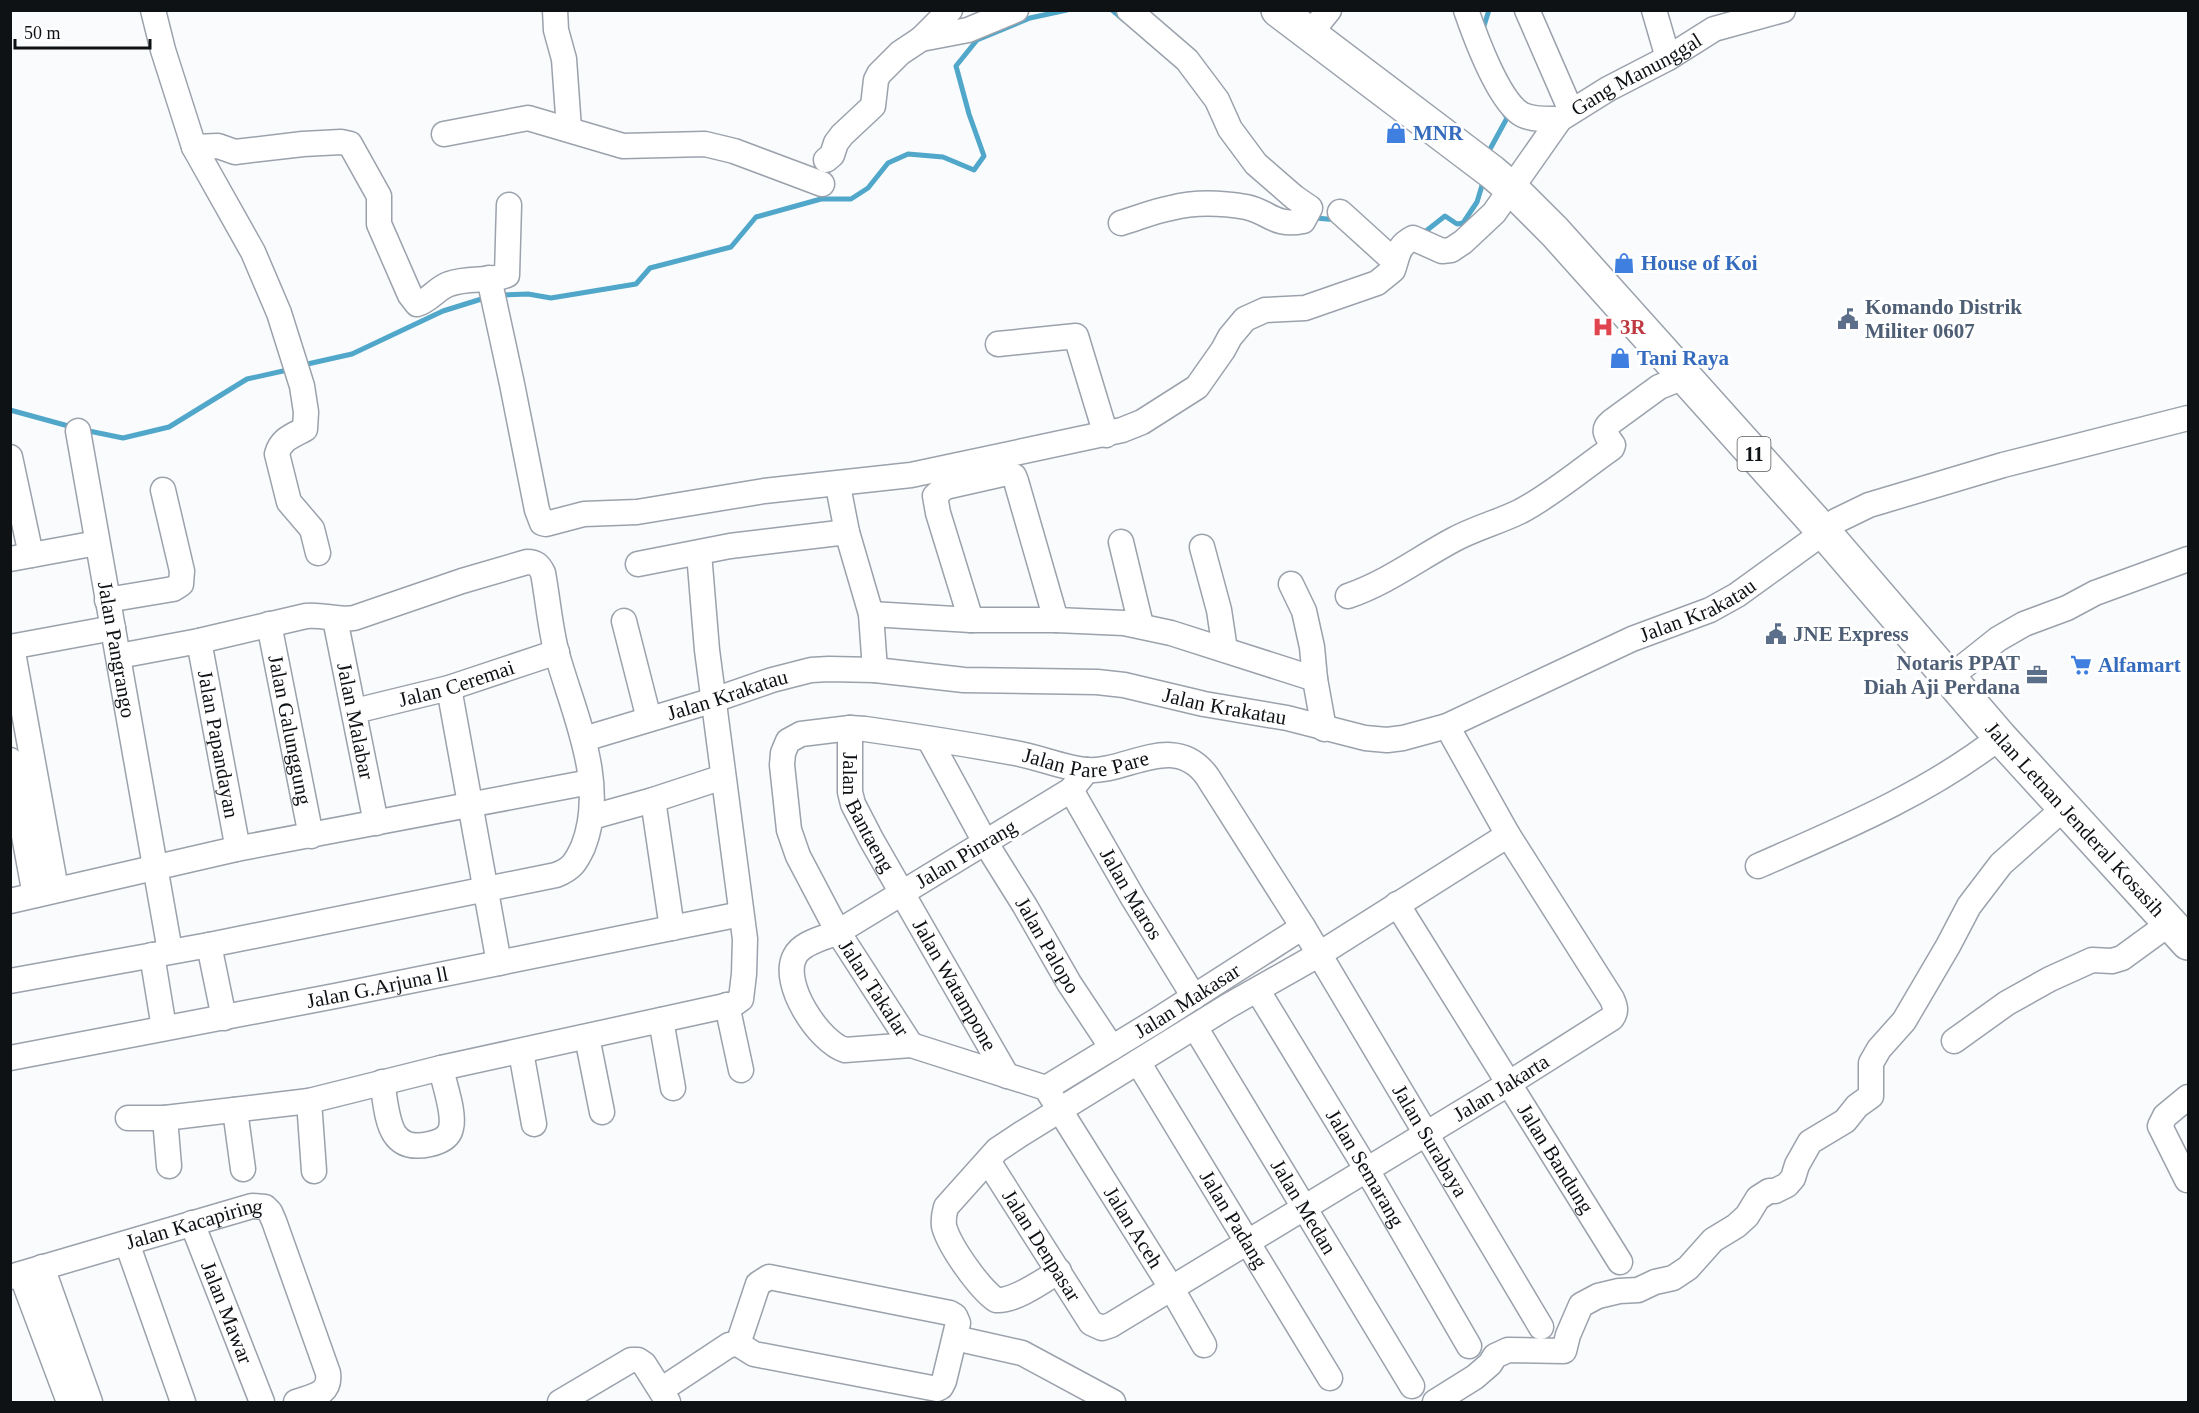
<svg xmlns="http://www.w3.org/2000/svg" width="2199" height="1413" viewBox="0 0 2199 1413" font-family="'Times New Roman',serif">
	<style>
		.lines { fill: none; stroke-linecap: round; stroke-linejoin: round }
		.stream { stroke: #50a7ca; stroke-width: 5 }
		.minor-casing { stroke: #9ba2ac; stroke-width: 27 }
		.highway-casing { stroke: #9ba2ac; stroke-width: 36 }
		.minor { stroke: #fff; stroke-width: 24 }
		.highway { stroke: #fff; stroke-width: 33 }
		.labels { text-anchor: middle; stroke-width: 6; stroke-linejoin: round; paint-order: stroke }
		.shield { fill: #fff; stroke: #57595b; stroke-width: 1.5 }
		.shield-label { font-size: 20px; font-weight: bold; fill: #0f1215 }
		.street-label { font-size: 21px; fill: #0f1215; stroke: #fff }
		.shop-label { font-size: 21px; font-weight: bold; fill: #366cbe; stroke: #fff; text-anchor: start }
		.service-label { font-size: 21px; font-weight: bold; fill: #4e5e75; stroke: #fff; text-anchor: start }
		.health-label { font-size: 21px; font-weight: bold; fill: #be3a42; stroke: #fff; text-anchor: start }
	</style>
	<rect width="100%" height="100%" fill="#f9fbfd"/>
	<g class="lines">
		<g class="stream">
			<polyline points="1112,10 1124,20"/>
			<polyline points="1482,32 1489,10"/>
			<polyline points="1489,156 1489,151 1507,118 1503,111"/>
			<polyline points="1316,218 1338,220"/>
			<polyline points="1422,232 1426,231 1445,216 1457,224 1463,223 1477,202 1484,179"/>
			<polyline points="500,295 528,294 551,298 636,284 650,268 731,247 756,217 821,199 851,199 868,188 888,163 908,154 943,157 974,170 984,156 969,114 956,66 977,40 1030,18 1067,10"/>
			<polyline points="303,365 352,354 443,311 488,297"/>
			<polyline points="10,410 72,427"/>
			<polyline points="84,430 123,438 169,427 247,379 292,369"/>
		</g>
		<defs>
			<g id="minor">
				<path d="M153,10L163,50L194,147L253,252L279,313L302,386L306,412L305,429C292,436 281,439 277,454L289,502L312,529L318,553"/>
				<polyline points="555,10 556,30 564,59 569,129"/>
				<path d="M1466,10C1475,36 1499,103 1523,115C1534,120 1548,119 1560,119"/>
				<polyline points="1527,10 1571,111"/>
				<polyline points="1654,10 1668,58"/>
				<polyline points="1309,35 1329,10"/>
				<polyline points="921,39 950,10"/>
				<polyline points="444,134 528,118 623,146 705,144 734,151 822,184"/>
				<path d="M194,147L218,146L235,152L303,144L341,142L350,144L379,196V224L410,295L417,304C429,301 437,288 449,284C468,277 490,282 507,275L509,205"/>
				<polyline points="826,160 832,155 836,143 842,135 873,106 876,80 879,74 900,53 921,39 968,30 1016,10"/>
				<polyline points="1340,212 1394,261"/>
				<path d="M1121,223C1138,218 1154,211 1171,208C1194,202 1222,203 1246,207C1270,212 1274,227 1303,221L1310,208L1294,197L1256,164L1230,129L1217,100L1187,60L1129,10"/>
				<path id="s1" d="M489,278L512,384L537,510L542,523L546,524L584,514L637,512L764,491L911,475L1122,430L1142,422L1197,387L1223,350L1230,337L1245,319L1265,310L1305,308L1377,283L1393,270C1398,256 1397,246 1413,238L1442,251L1451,250L1463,242L1494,213L1560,119L1608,89L1668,58L1714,29L1783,10"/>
				<polyline points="998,344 1076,336 1106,435"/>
				<path id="s2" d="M78,431L170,951"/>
				<polyline points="10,457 31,555"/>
				<polyline points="839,491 847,532 871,614 875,670"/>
				<polyline points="1121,542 1141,625"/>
				<polyline points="1202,547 1219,610 1225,650"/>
				<polyline points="10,559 97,543"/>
				<polyline points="638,564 730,546 847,532"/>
				<polyline points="1291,584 1304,611 1312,647 1315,679 1324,729"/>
				<path d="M1348,596C1388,582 1416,560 1453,540C1475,528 1499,522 1521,511C1553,494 1582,469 1612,448L1613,445C1607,436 1601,430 1611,422L1659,387L1684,377"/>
				<polyline points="107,600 173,589 181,584 182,571 163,490"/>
				<polyline points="871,614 971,620 1056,620 1124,623 1171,633 1315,679"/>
				<path id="s3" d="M335,619L376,823"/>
				<polyline points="971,620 938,513 935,496 945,487 1007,473 1014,476 1016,481 1056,620"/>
				<polyline points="624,621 649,719"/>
				<path id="s4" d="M269,624L311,836"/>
				<path id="s5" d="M199,641L236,839V849"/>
				<polyline points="10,647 113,628"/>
				<polyline points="12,647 56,889"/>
				<polyline points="1949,678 1998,639 2024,624 2067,608 2095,593 2188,559"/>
				<polyline points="449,688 499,963"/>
				<path id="s6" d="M355,711L449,688L557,652"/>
				<path id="s7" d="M850,728V792L853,804L871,839L1007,1076"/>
				<path id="s8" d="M584,739L714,700L772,680L811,670L829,669L875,670L964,680L1097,682L1124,685L1204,704L1287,718L1365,738L1387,740L1403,738L1447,726L1632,639L1710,610L1737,595L1824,532L1836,521L1869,505L2003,465L2188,418"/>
				<path id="s9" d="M929,739L985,842L1025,906L1069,983L1112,1048"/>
				<polyline points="10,760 35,895"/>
				<path id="s10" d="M1087,770L1071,790L838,932C825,938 802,942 795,956C780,983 819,1042 845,1050L911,1045L1046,1088L1172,1289L1204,1345"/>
				<path id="s11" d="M1071,790L1133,898L1194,997"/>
				<polyline points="653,800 672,928"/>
				<polyline points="592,817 653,800 723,777"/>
				<path d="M1758,866C1842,829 1927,794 2000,737"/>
				<polyline points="10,901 236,849 590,782"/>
				<path id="s12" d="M1397,904L1620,1262"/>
				<polyline points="209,945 224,1018"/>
				<polyline points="152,955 164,1028"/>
				<path d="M10,981L209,945L556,875C572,869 576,862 583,847C608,784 574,715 557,654C550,628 548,600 543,573C539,565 536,562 527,562L462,581L354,618C337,621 323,614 306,616L199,641L119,656"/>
				<path id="s13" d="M1258,991L1367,1170L1469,1346"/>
				<polyline points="727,1005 741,1070"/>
				<polyline points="661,1020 673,1088"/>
				<path id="s14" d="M1195,1027L1412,1386"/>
				<polyline points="587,1037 602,1112"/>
				<polyline points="1954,1041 2007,1003 2050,979 2092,960 2112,961 2122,958 2170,923"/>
				<path id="s15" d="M911,1045L838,932L798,856L789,830L782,765L783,753L788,741L801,734L850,728L865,729C915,736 966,744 1015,753C1039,757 1063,768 1087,770C1127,773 1174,731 1207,776L1303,927"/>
				<polyline points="521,1052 534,1124"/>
				<path id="s16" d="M10,1058L335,996L741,914"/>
				<path id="s17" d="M1138,1062L1330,1378"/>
				<path d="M382,1082C388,1114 386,1154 430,1144C439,1142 449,1138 451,1128C455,1113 444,1084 441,1068"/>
				<path id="s18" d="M1046,1088L1156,1021L1303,927L1541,1327"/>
				<polyline points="309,1101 314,1171"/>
				<polyline points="235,1110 243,1169"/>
				<polyline points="128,1118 165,1118 309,1101 441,1068 734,1004 741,999 744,974 745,939 707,650 699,553"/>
				<polyline points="165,1118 169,1166"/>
				<path id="s19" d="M988,1161L1091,1323L1102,1328L1111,1325L1508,1084L1612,1018C1617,1011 1615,1006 1612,999L1508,835L1447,726"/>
				<polyline points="2187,1180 2160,1126 2165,1116 2188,1097"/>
				<path id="s20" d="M192,1223L262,1402"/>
				<polyline points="127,1243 183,1402"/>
				<polyline points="42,1267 90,1402"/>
				<path d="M1059,1271C1043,1281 1014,1302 996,1300C979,1288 949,1246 944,1226C943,1218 944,1214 946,1207L997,1150L1021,1134L1228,1006L1318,955L1508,835"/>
				<polyline points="21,1274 69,1402"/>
				<path id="s21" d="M10,1277L252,1206L265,1207L270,1212L274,1221L328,1373C331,1395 312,1396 296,1402"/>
				<polyline points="955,1338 1022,1353 1113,1402"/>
				<polyline points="661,1390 729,1345 738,1344 758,1284 769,1277 950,1313 955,1316 958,1323 944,1381 941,1387 937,1389 754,1354 738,1344"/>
				<polyline points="560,1402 631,1360 638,1360 644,1364 668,1402"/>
				<polyline points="1435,1402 1475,1377 1490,1364 1495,1356 1508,1350 1564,1351 1568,1335 1581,1305 1598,1296 1619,1291 1638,1290 1655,1282 1673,1278 1688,1268 1713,1240 1736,1226 1747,1216 1758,1198 1769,1191 1775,1191 1787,1185 1793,1178 1797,1165 1810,1142 1845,1121 1857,1106 1871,1096 1871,1063 1879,1049 1904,1021 1948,946 1969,906 2001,864 2064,808"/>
			</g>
			<g id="highway">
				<path id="s22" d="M1278,10L1492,172L1512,189L1555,232L1824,532L2000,737L2188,943"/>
			</g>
		</defs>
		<use href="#minor" class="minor-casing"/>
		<use href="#highway" class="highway-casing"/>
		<use href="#minor" class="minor"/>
		<use href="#highway" class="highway"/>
	</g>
	<defs>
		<symbol id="shop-bare" viewBox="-9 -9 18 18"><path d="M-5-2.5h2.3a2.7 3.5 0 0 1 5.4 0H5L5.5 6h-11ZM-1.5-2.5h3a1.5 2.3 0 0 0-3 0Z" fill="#3f7fe0" stroke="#fff" stroke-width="2.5" paint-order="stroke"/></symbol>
		<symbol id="civic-bare" viewBox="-9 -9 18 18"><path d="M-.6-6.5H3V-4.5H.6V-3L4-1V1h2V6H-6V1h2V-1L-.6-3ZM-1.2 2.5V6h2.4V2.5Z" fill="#5c6f8a" stroke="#fff" stroke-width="2.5" paint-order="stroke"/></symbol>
		<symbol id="hospital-bare" viewBox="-9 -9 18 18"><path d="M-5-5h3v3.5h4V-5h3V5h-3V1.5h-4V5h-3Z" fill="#e0444e" stroke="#fff" stroke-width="2.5" paint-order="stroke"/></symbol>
		<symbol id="supermarket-bare" viewBox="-9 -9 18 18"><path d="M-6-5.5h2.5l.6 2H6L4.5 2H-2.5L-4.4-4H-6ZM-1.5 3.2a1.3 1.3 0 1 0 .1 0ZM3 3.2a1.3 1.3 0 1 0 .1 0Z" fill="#3f7fe0" stroke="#fff" stroke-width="2.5" paint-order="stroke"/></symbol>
		<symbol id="office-bare" viewBox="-9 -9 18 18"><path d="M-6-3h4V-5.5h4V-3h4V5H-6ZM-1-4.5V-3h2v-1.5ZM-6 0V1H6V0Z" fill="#5c6f8a" stroke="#fff" stroke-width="2.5" paint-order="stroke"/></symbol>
	</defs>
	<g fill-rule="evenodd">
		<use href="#shop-bare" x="1381" y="118" width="30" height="30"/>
		<use href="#shop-bare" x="1609" y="248" width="30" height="30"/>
		<use href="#civic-bare" x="1833" y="304" width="30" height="30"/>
		<use href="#hospital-bare" x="1588" y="312" width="30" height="30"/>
		<use href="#shop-bare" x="1605" y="343" width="30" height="30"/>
		<use href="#civic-bare" x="1761" y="619" width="30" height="30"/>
		<use href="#supermarket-bare" x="2066" y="650" width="30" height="30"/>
		<use href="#office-bare" x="2022" y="660" width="30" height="30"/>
	</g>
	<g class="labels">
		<rect class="shield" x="1737.5" y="437" width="33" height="34" rx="4.5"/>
		<g class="shield-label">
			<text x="1754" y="461">11</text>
		</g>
		<g class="street-label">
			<text dy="7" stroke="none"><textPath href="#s1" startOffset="1509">Gang Manunggal</textPath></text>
			<text dy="7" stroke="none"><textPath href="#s8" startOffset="1158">Jalan Krakatau</textPath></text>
			<text dy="7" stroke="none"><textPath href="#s2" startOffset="222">Jalan Pangrango</textPath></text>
			<text dy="7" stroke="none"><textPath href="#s6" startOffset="105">Jalan Ceremai</textPath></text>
			<text dy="7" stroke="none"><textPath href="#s8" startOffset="150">Jalan Krakatau</textPath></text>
			<text dy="7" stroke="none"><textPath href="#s8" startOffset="654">Jalan Krakatau</textPath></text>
			<text dy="7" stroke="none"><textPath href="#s3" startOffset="104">Jalan Malabar</textPath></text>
			<text dy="7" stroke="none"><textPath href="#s4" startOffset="108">Jalan Galunggung</textPath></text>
			<text dy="7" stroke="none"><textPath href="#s5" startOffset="105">Jalan Papandayan</textPath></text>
			<text dy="7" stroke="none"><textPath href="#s15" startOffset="642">Jalan Pare Pare</textPath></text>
			<text dy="7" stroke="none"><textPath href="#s7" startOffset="88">Jalan Bantaeng</textPath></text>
			<text dy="7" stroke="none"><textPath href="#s22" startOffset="1140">Jalan Letnan Jenderal Kosasih</textPath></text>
			<text transform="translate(966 854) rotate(-31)" y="7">Jalan Pinrang</text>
			<text dy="7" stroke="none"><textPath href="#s11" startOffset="120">Jalan Maros</textPath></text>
			<text dy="7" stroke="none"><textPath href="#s9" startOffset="238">Jalan Palopo</textPath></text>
			<text dy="7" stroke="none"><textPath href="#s7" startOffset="284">Jalan Watampone</textPath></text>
			<text dy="7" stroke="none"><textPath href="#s16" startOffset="374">Jalan G.Arjuna ll</textPath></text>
			<text transform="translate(874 988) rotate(57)" y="7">Jalan Takalar</text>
			<text dy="7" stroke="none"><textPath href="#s18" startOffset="166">Jalan Makasar</textPath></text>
			<text dy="7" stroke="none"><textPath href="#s19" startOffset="670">Jalan Jakarta</textPath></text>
			<text dy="7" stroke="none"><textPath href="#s18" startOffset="552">Jalan Surabaya</textPath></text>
			<text dy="7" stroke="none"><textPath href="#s12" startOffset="300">Jalan Bandung</textPath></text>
			<text dy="7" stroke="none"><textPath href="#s13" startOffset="207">Jalan Semarang</textPath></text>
			<text dy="7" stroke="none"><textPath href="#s14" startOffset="210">Jalan Medan</textPath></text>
			<text dy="7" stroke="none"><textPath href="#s17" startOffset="184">Jalan Padang</textPath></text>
			<text dy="7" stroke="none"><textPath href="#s10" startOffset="836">Jalan Aceh</textPath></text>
			<text dy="7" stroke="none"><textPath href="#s21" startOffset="192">Jalan Kacapiring</textPath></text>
			<text dy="7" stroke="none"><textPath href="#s19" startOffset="100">Jalan Denpasar</textPath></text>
			<text dy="7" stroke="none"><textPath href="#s20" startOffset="96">Jalan Mawar</textPath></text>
		</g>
		<g class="shop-label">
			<text x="1413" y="140">MNR</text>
			<text x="1641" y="270">House of Koi</text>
			<text x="1637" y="365">Tani Raya</text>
			<text x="2098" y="672">Alfamart</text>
		</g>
		<g class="service-label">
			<text x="1865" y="314">Komando Distrik<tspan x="1865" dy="24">Militer 0607</tspan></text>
			<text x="1793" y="641">JNE Express</text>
			<text x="2020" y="670" text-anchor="end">Notaris PPAT<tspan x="2020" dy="24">Diah Aji Perdana</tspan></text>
		</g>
		<g class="health-label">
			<text x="1620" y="334">3R</text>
		</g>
	</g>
	<rect width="2199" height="1413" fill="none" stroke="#0f1215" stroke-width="24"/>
	<path d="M15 39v9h135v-9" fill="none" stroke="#0f1215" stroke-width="3"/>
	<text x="24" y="39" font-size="18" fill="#0f1215" stroke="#ffffff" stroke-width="4.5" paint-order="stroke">50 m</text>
</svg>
